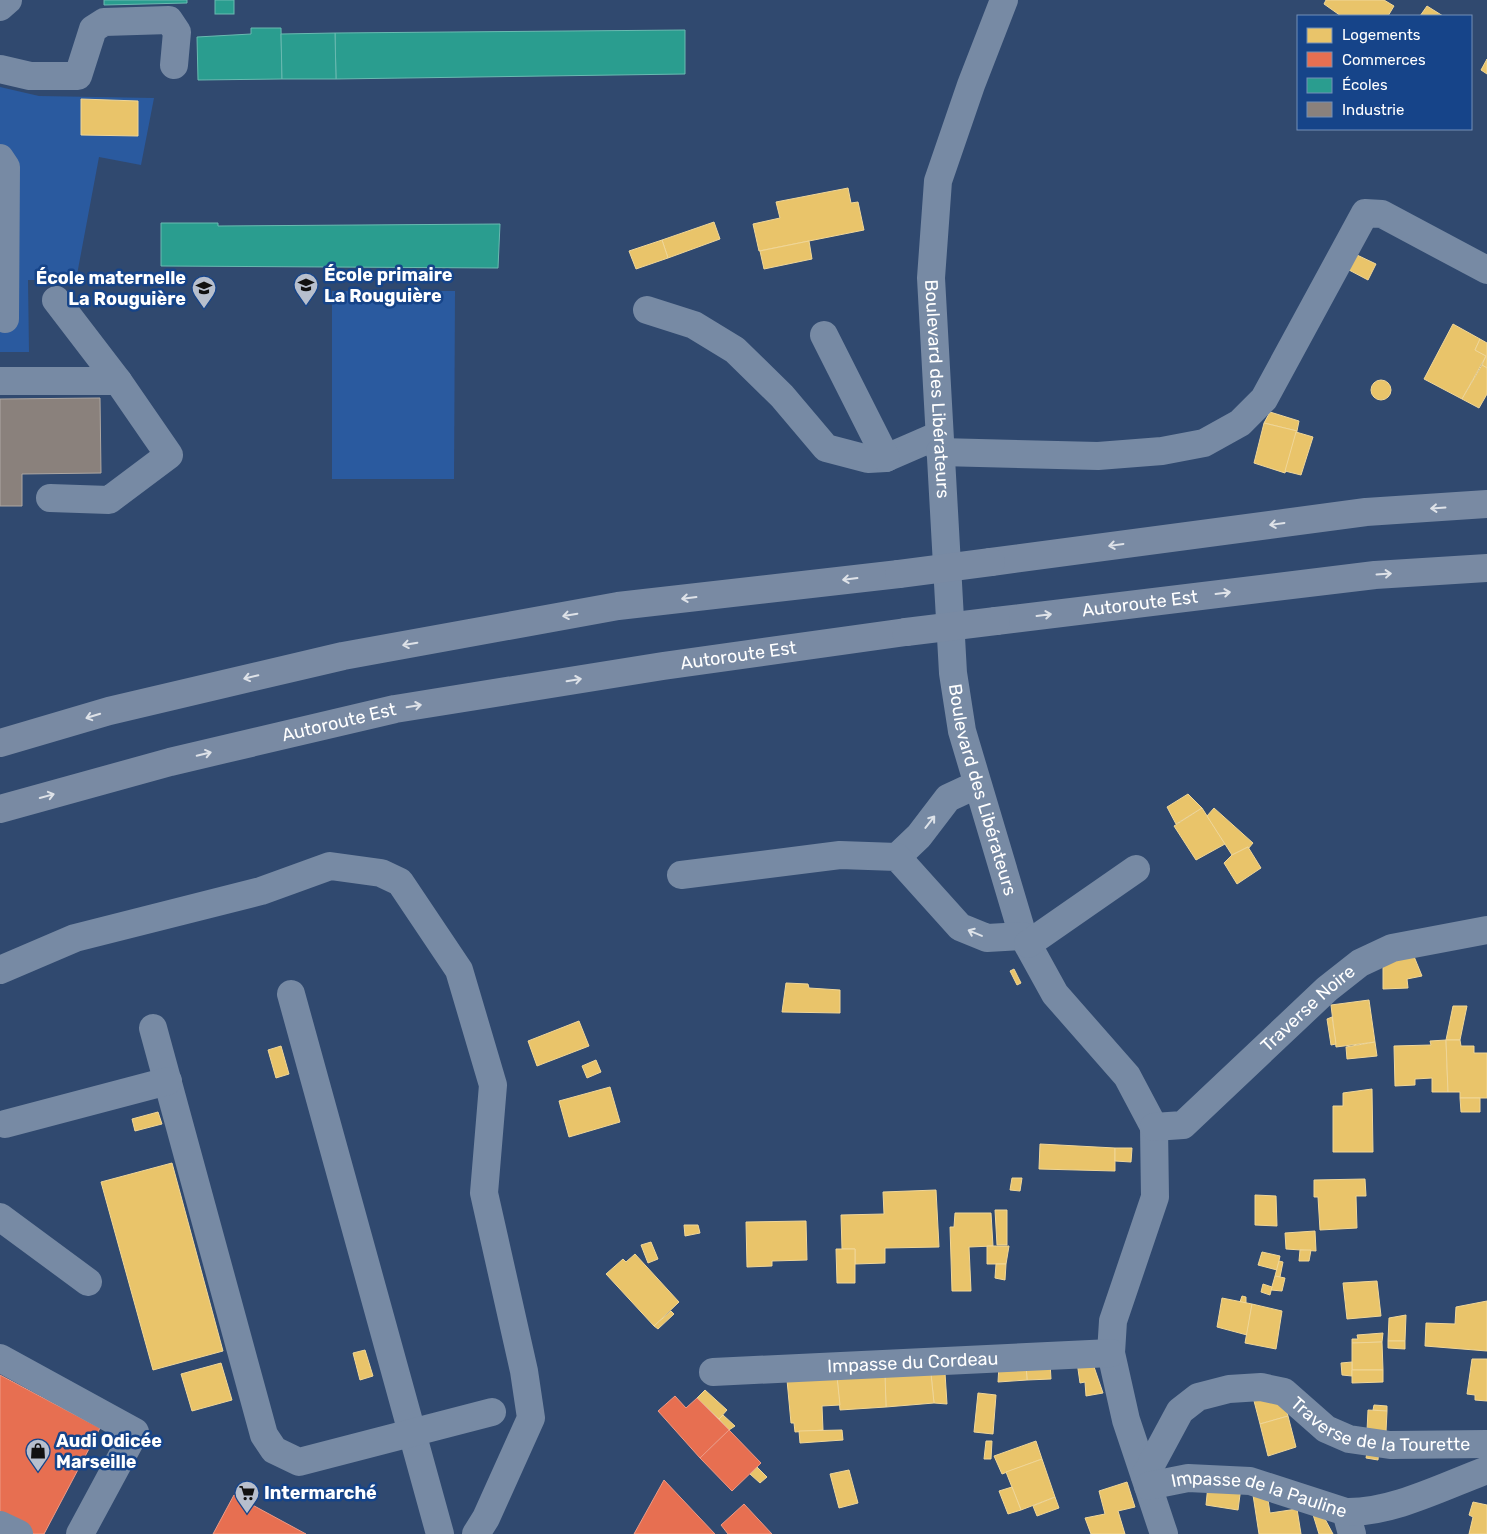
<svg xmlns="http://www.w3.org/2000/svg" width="1487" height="1534" viewBox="0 0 1487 1534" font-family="Rubik,sans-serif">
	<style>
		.green { fill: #2a5a9f }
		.homes { fill: #e9c46a; stroke: #f0d697 }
		.shops { fill: #e76f51; stroke: #ee9a85 }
		.schools { fill: #2a9d8f; stroke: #6abab1 }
		.industry { fill: #8a817c; stroke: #ada7a3 }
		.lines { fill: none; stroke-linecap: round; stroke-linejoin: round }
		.minor { stroke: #778aa4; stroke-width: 28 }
		.highway { stroke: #798aa3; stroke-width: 28 }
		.highway-bridge { stroke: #798aa3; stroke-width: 28 }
		.oneway { stroke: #dee2e8 }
		.oneway2 { stroke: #dde2e8 }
		.labels { text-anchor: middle; stroke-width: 5; stroke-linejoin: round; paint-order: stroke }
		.poi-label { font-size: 18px; font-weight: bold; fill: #fff; stroke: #164489; text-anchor: start }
		.street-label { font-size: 18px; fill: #fff; stroke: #164489 }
	</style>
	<rect width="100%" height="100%" fill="#30496f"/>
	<g class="green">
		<polygon points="0,87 39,96 154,98 141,165 99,157 76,280 28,280 29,352 0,352"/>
		<polygon points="332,291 455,291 454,479 332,479"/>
	</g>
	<g class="homes">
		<polygon points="1326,0 1384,0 1394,6 1388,16 1341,16 1324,4"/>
		<polygon points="1427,6 1443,16 1420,16"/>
		<polygon points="1487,59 1487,74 1481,70"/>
		<polygon points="81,99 138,101 138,136 81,135"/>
		<polygon points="848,188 851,203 858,202 864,230 759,251 753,224 780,218 776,202"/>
		<polygon points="714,222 720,239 668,258 662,240"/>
		<polygon points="662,240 668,258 636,269 629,251"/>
		<polygon points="809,241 812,259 764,269 760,251"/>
		<polygon points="1357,255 1376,264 1368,280 1349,270"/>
		<polygon points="1453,324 1480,339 1475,350 1486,356 1462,399 1424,379"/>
		<polygon points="1480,339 1487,343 1487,368 1482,365 1486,356 1475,350"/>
		<polygon points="1482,365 1487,368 1487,394 1479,408 1462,399"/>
		<circle cx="1381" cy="390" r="10"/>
		<polygon points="1270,412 1299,421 1297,431 1264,423"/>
		<polygon points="1264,423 1297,431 1285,473 1254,463"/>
		<polygon points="1296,432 1313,437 1301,475 1285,471"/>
		<polygon points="1188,794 1202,808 1176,824 1167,807"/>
		<polygon points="1202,808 1225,844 1196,860 1174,826"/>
		<polygon points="1214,808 1253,843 1248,849 1248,847 1232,855 1207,816"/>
		<polygon points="1248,847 1261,868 1237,884 1224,863 1232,855"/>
		<polygon points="1413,954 1422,976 1407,979 1408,988 1383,989 1383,961"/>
		<polygon points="1014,969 1021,983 1017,985 1010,971"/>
		<polygon points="786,983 808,984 809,988 840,990 840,1013 782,1012"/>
		<polygon points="1369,1000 1375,1042 1336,1047 1331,1005"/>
		<polygon points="1453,1006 1467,1006 1460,1040 1446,1040"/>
		<polygon points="1332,1017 1336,1044 1331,1045 1327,1019"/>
		<polygon points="579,1021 589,1046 537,1066 528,1041"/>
		<polygon points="1446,1040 1448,1092 1432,1092 1432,1078 1415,1079 1415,1085 1395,1086 1394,1046 1431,1045 1430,1041"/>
		<polygon points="1446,1040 1460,1040 1461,1046 1474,1046 1474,1053 1487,1053 1487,1098 1460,1098 1460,1092 1448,1092"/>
		<polygon points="1375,1042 1377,1056 1347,1059 1346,1047"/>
		<polygon points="281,1046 289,1074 276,1078 268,1050"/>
		<polygon points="596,1060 601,1072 587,1078 582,1066"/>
		<polygon points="610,1087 620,1122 569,1137 559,1101"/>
		<polygon points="1372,1089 1373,1152 1333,1152 1333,1106 1343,1106 1343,1093"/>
		<polygon points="1460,1098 1480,1098 1480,1112 1461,1112"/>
		<polygon points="158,1112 162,1124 135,1131 132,1119"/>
		<polygon points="1040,1144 1115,1148 1115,1171 1039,1169"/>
		<polygon points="1115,1148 1132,1148 1131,1162 1115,1161"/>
		<polygon points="172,1163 223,1351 153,1370 101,1182"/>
		<polygon points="1012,1178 1022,1178 1020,1191 1010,1190"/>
		<polygon points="1365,1179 1366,1196 1356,1196 1357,1228 1320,1230 1318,1197 1314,1197 1314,1180"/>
		<polygon points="936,1190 939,1247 885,1248 885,1263 855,1264 855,1249 842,1249 841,1215 884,1214 883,1192"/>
		<polygon points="1255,1195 1276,1196 1277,1226 1255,1225"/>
		<polygon points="995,1210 1007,1210 1007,1245 997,1245"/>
		<polygon points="955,1213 991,1213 993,1246 969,1247 971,1291 952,1291 950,1227 954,1227"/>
		<polygon points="806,1221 807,1260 772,1261 772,1266 747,1267 746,1222"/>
		<polygon points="684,1225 698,1225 700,1233 685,1236"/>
		<polygon points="1315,1231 1316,1251 1286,1249 1285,1233"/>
		<polygon points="651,1242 658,1259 648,1263 641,1245"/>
		<polygon points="987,1246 1009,1246 1006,1264 987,1264"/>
		<polygon points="836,1249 855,1249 855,1283 837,1283"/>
		<polygon points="1300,1250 1311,1250 1309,1261 1299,1261"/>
		<polygon points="1262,1252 1280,1256 1277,1270 1258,1265"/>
		<polygon points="635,1254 679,1302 654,1326 606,1274 623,1259 626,1262"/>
		<polygon points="1279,1261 1283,1262 1280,1277 1275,1276"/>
		<polygon points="996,1264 1006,1264 1005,1280 995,1278"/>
		<polygon points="1275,1276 1285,1278 1282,1291 1271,1290"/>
		<polygon points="1377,1281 1381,1316 1347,1319 1343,1283"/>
		<polygon points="1263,1284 1272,1287 1270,1295 1261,1292"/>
		<polygon points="1242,1296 1246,1297 1246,1303 1240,1302"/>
		<polygon points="1222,1298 1252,1304 1247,1335 1217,1327"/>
		<polygon points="1487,1301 1487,1351 1425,1346 1426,1323 1455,1324 1456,1307"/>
		<polygon points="1252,1304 1282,1311 1276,1349 1245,1343"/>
		<polygon points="671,1311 674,1314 658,1329 654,1326"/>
		<polygon points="1406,1315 1405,1341 1388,1341 1389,1318"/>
		<polygon points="1383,1333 1382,1342 1352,1343 1352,1339 1358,1339 1357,1335"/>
		<polygon points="1388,1341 1405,1341 1405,1349 1388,1348"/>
		<polygon points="1382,1342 1383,1370 1352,1370 1352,1343"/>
		<polygon points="365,1350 373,1376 360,1380 353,1353"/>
		<polygon points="1472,1359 1487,1359 1487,1401 1475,1400 1475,1395 1467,1394"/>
		<polygon points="1092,1361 1103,1393 1086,1396 1085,1382 1080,1383 1077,1362"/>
		<polygon points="1352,1362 1352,1376 1342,1375 1341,1363"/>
		<polygon points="221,1363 232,1400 192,1411 181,1374"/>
		<polygon points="1050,1363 1051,1379 1027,1380 1026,1364"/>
		<polygon points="1026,1364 1027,1380 998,1382 999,1365"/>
		<polygon points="1352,1370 1383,1370 1383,1382 1352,1383"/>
		<polygon points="945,1373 947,1404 934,1403 931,1374"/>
		<polygon points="931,1374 934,1403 886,1407 885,1375"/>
		<polygon points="885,1375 886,1407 840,1410 837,1377"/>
		<polygon points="837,1377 840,1405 822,1406 823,1430 795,1432 794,1423 791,1423 787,1380"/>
		<polygon points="705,1390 727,1410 719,1419 697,1398"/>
		<polygon points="978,1393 996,1395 993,1434 974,1432"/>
		<polygon points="1253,1397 1285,1405 1288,1416 1260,1424"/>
		<polygon points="1374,1405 1387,1406 1387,1411 1373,1410"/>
		<polygon points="1368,1410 1387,1411 1386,1432 1367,1431"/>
		<polygon points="723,1415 735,1426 729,1430 719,1419"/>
		<polygon points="1288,1416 1296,1447 1268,1456 1260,1424"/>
		<polygon points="842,1430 843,1440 800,1443 799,1431"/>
		<polygon points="986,1441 992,1441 991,1459 984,1459"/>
		<polygon points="1036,1441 1042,1459 1002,1474 994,1456"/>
		<polygon points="1368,1447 1379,1449 1378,1460 1366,1458"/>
		<polygon points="1042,1459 1055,1497 1021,1510 1006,1472"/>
		<polygon points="757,1467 767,1477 760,1483 750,1474"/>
		<polygon points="849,1470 858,1503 839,1508 830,1474"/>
		<polygon points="1127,1482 1135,1507 1118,1511 1125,1534 1091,1534 1085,1518 1105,1514 1099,1491"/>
		<polygon points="1208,1485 1241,1487 1238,1510 1206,1505"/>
		<polygon points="1012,1487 1021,1510 1008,1514 999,1491"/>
		<polygon points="1267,1493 1270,1513 1297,1509 1301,1534 1259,1534 1253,1495"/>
		<polygon points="1055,1497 1059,1508 1037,1516 1033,1506"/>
		<polygon points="1473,1502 1487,1505 1487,1534 1469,1534 1473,1517 1469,1515"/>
		<polygon points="1311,1508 1325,1519 1333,1534 1319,1534"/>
	</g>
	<g class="shops">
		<polygon points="0,1375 100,1428 44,1534 34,1534 0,1516"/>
		<polygon points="675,1396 686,1408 697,1398 729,1430 700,1458 658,1411"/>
		<polygon points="729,1430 761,1463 732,1491 700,1458"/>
		<polygon points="664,1480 715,1534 634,1534"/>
		<polygon points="234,1495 306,1534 213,1534"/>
		<polygon points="744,1504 772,1534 728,1534 721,1525"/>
	</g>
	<g class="schools">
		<polygon points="104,0 187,0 187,3 104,5"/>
		<rect x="215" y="0" width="19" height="14"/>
		<polygon points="251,28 281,28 282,79 198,80 197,37 251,34"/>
		<polygon points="685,30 685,74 336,79 335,33"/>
		<polygon points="335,33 336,79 282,79 281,34"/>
		<polygon points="161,223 218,223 218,226 500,224 498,268 161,266"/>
	</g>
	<polygon class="industry" points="100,398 101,473 22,474 22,506 0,506 0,399"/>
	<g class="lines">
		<g class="minor">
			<path id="s1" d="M1004,0L971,85L938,181L931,278L953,673L962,731L1023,936L1055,994L1127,1076L1154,1127L1155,1197L1113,1321L1111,1353L1126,1420L1164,1534"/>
			<polyline points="0,7 8,0"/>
			<polyline points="0,69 30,76 78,76 93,29 104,22 169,20 177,32 174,65"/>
			<polyline points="0,158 6,167 5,319"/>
			<polyline points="56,300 118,381"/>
			<polyline points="647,310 694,325 735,350 782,396 826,448 868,459 886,458 939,435"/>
			<polyline points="824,335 886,458"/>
			<polyline points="0,381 118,381 169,455 109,500 50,498"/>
			<polyline points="940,452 1098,456 1162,451 1204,443 1240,423 1264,399 1365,213 1382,214 1487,270"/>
			<polyline points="897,857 919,836 948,798 976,785"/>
			<polyline points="681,875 840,855 897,857 960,927 987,938 1023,936"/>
			<polyline points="1028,944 1136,869"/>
			<polyline points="0,970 75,938 261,891 330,866 381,873 400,882 459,970 493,1085 484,1193 524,1371 531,1418 486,1518 476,1534"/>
			<polyline points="291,994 440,1534"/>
			<polyline points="153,1028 264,1435 274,1450 299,1462 492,1412"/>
			<polyline points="5,1124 168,1081"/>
			<path id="s2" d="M1154,1127L1183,1125L1327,989L1360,963L1392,948L1487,930"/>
			<polyline points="0,1217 88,1282"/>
			<polyline points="0,1358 135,1432 80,1534"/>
			<path id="s3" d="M713,1372L1111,1353"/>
			<path id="s4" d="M1145,1476L1180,1411L1198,1397L1229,1389L1261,1387L1284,1392L1326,1429L1349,1439L1390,1445L1487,1444"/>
			<path id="s5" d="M1148,1486L1188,1478L1250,1481L1346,1512L1352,1534"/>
			<path d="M1346,1512C1392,1513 1444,1486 1487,1470"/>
			<polyline points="0,1525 19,1534"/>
		</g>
		<g class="highway">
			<polyline points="991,562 1366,512 1487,504"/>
			<path id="s6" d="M996,621L1375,575L1487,568"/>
			<polyline points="0,743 109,711 343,656 618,606 899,574"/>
			<path id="s7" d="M0,809L170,762L395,709L663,666L906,632"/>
		</g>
		<g class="highway-bridge">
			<polyline points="899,574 991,562"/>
			<polyline points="906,632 996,621"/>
		</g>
	</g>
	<defs><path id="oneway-shaft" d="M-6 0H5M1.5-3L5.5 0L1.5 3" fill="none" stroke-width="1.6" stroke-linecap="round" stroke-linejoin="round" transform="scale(1.25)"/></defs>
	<g class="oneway">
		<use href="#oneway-shaft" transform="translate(1438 508) rotate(176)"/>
		<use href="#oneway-shaft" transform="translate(1277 524) rotate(172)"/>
		<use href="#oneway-shaft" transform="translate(1116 545) rotate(172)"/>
		<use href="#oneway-shaft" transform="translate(1384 574) rotate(-4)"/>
		<use href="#oneway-shaft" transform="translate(850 579) rotate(173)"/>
		<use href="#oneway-shaft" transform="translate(1223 593) rotate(-7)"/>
		<use href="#oneway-shaft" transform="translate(689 598) rotate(173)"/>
		<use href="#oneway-shaft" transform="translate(570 615) rotate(170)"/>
		<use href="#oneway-shaft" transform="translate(1044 615) rotate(-7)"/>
		<use href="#oneway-shaft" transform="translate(410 644) rotate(170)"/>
		<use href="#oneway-shaft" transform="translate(251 677) rotate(167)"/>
		<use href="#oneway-shaft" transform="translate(574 680) rotate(-9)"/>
		<use href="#oneway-shaft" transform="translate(414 706) rotate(-9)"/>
		<use href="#oneway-shaft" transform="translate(93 716) rotate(163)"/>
		<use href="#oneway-shaft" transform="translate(204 754) rotate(-13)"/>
		<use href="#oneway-shaft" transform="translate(47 796) rotate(-15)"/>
	</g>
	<g class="oneway2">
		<use href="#oneway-shaft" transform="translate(930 822) rotate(-52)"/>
		<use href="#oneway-shaft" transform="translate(975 933) rotate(-157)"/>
	</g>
	<defs>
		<symbol id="school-pin" viewBox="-11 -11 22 30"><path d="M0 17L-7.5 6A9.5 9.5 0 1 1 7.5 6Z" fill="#b7bfcd" stroke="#164489"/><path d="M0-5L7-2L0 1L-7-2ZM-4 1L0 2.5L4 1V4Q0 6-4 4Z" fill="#111"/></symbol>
		<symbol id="shop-pin" viewBox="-11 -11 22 30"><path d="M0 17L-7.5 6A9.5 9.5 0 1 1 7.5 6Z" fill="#b7bfcd" stroke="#164489"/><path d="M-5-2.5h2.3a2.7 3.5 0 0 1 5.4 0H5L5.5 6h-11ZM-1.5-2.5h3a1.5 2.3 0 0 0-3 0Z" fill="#111"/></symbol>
		<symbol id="supermarket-pin" viewBox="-11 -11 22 30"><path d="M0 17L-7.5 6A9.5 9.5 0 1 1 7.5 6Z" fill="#b7bfcd" stroke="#164489"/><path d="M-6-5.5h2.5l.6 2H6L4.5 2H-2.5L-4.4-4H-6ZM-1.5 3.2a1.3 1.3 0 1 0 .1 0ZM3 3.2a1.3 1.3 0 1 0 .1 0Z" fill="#111"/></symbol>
	</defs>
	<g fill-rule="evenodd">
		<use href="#school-pin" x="292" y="271" width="28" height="38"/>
		<use href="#school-pin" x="190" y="274" width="28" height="38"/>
		<use href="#shop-pin" x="24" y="1437" width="28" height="38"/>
		<use href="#supermarket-pin" x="233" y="1479" width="28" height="38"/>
	</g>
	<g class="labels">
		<g class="poi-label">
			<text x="324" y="281">École primaire<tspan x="324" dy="21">La Rouguière</tspan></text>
			<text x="186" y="284" text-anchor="end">École maternelle<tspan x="186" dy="21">La Rouguière</tspan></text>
			<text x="56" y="1447">Audi Odicée<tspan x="56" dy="21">Marseille</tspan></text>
			<text x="264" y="1499">Intermarché</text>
		</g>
		<g class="street-label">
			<text dy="6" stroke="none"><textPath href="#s1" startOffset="401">Boulevard des Libérateurs</textPath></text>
			<text dy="6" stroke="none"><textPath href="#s6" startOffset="145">Autoroute Est</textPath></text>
			<text dy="6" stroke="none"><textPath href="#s7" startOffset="755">Autoroute Est</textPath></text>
			<text dy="6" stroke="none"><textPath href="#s7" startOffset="350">Autoroute Est</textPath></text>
			<text dy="6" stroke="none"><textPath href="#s1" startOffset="806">Boulevard des Libérateurs</textPath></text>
			<text dy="6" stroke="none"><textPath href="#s2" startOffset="200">Traverse Noire</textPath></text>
			<text dy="6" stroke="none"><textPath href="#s3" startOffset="200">Impasse du Cordeau</textPath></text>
			<text dy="6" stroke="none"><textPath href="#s4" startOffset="292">Traverse de la Tourette</textPath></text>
			<text dy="6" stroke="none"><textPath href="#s5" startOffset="114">Impasse de la Pauline</textPath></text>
		</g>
	</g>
	<rect x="1297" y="15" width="175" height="115" fill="#164489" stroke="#738fb8"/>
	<rect x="1307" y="28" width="25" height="15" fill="#e9c46a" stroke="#738fb8"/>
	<text x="1342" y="40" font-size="15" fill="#ffffff">Logements</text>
	<rect x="1307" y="52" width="25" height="15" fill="#e76f51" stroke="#738fb8"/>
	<text x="1342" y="65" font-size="15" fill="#ffffff">Commerces</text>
	<rect x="1307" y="78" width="25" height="15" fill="#2a9d8f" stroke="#738fb8"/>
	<text x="1342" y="90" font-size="15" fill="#ffffff">Écoles</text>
	<rect x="1307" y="102" width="25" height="15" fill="#8a817c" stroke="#738fb8"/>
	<text x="1342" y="115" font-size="15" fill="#ffffff">Industrie</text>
</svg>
